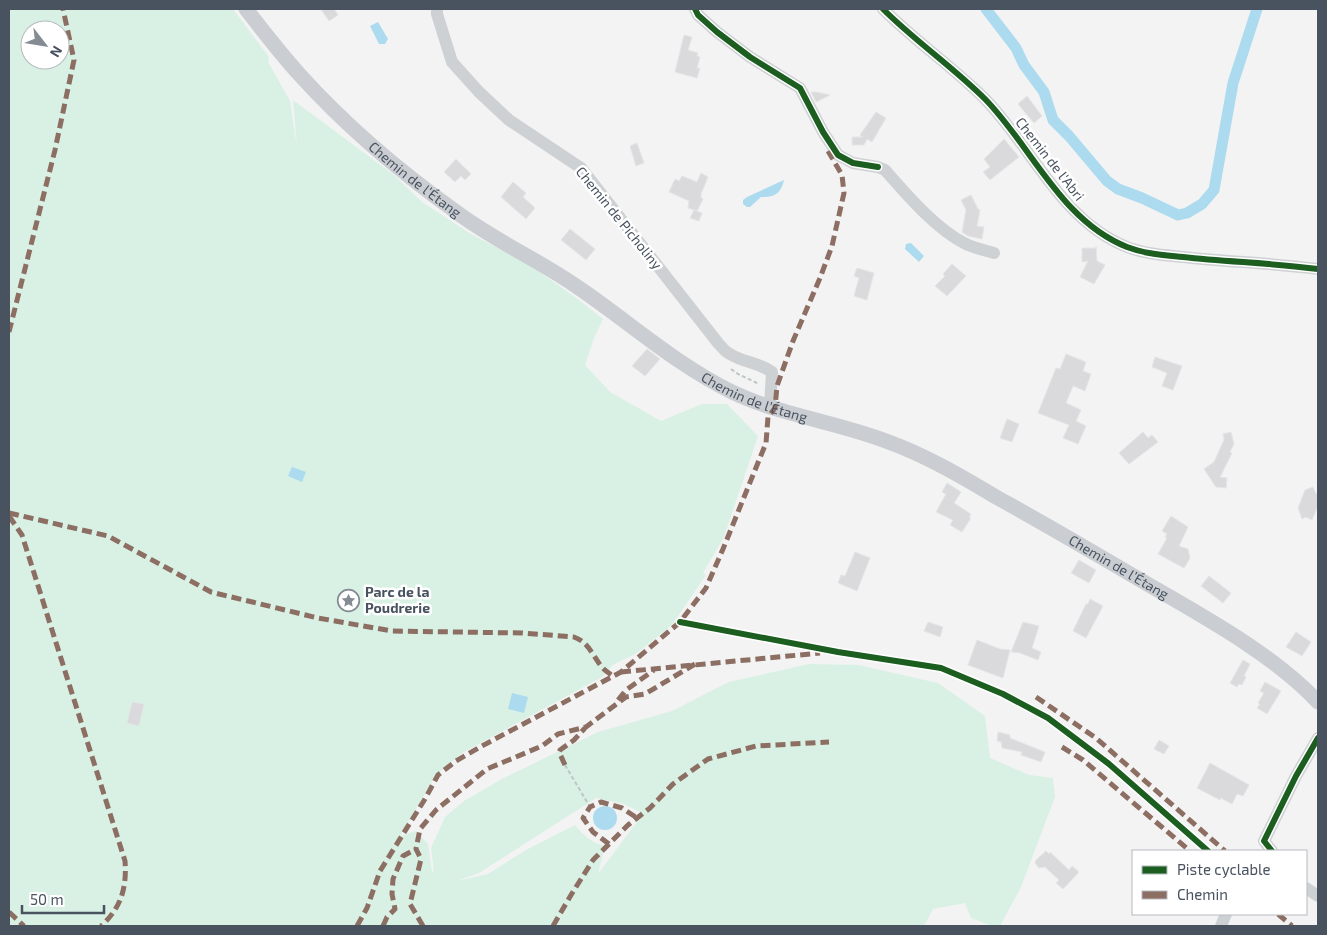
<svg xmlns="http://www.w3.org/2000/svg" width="1327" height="935" viewBox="0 0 1327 935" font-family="'Exo 2',sans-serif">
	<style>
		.green { fill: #d8f1e4; fill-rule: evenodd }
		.water { fill: #acdbef }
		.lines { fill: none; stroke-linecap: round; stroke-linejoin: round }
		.canal { stroke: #acdbef; stroke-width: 11 }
		.building { fill: #dadadc; stroke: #e4e5e6 }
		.path { stroke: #bcc7c5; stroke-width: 2; stroke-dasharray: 4 2.5; stroke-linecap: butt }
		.minor { stroke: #ced1d4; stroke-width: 12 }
		.major { stroke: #cacdd1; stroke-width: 15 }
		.quiet { stroke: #8d6e63; stroke-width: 5; stroke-dasharray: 10 5; stroke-linecap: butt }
		.cycleway-casing { stroke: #fff; stroke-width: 9 }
		.cycleway { stroke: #1b5e20; stroke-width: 6 }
		.labels { text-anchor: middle; stroke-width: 5; stroke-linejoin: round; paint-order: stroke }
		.street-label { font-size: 14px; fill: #495360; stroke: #fff }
		.poi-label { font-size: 14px; font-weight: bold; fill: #495360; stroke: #fff; text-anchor: start }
	</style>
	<rect width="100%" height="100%" fill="#f3f3f3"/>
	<path class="green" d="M9,9H233L269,57L268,62L290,101L297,147L293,100L394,175L422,202L471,234L530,265L579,300L603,319L594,338L585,365L610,392L661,421L702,404H727L758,436L724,537L703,573L706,575L672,625L637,653L614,664L602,677L462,753L436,775L400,836L416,831L428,844L432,871L434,872L431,848L445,817L464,801L502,779L598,732L672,711L729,682L809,664L858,665L938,683L985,716L990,758L1029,775L1053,778L1055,797L1021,887L1000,926H992L971,918L965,903L933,909L924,926H9ZM30,30H60V60H30ZM596,798L624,804L640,812L637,822L598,874L605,846C592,843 584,836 575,825L526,850L488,874L457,881L479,873Z"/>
	<g class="water">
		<polygon points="378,22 388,39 385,44 379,44 370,26"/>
		<path d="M784,180C781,193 775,198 761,197L750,207H747L743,204V200L747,197Z"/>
		<polygon points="911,243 924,256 919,262 905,249 906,244"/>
		<polygon points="292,467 306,472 302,482 288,476"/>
		<polygon points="512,693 528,697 524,713 508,709"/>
		<circle cx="605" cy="818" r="12"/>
	</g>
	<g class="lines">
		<polyline class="canal" points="986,9 1016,48 1024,65 1044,92 1053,120 1069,136 1107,181 1118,189 1142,198 1178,215 1187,213 1202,204 1214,190 1233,83 1257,9"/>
	</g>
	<g class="building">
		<polygon points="321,9 334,9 338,15 329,21"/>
		<polygon points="684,35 692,37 688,50 698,53 697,56 700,57 697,68 700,68 697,78 675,72"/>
		<polygon points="811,92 816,92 830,95 816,102"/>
		<polygon points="1027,96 1042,116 1034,123 1018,104"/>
		<polygon points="876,112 886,118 872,142 867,139 864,145 852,145 852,137 863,137 860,135"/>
		<polygon points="1004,139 1019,157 990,180 983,172 990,167 984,159"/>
		<polygon points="637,143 644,163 636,166 630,146"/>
		<polygon points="456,159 471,174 465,180 461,176 455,182 444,172"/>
		<polygon points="701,173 708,177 701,194 701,198 703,199 697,211 688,208 689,201 669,192 675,179 679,181 682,176 697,182"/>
		<polygon points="513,182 526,193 523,197 535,208 526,219 501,197"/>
		<polygon points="971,195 978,209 980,210 977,226 984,227 982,239 968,236 962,232 966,210 961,200"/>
		<polygon points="694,210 702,213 699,221 690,218"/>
		<polygon points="570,229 595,249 586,260 561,240"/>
		<polygon points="1096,246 1097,261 1105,265 1094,284 1080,277 1088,261 1082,262 1082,248 1096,248"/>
		<polygon points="952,264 966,276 947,296 935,286 945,276 943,274"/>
		<polygon points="857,268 874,273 867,300 854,296 859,278 854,276"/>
		<polygon points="647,349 660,359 645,376 632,366"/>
		<polygon points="1066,354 1086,362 1083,371 1091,374 1085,391 1073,386 1066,403 1081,410 1076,421 1086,426 1078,444 1063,438 1069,425 1038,413 1056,368 1060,369"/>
		<polygon points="1155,357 1182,366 1173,390 1162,386 1167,373 1152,367"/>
		<polygon points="1007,419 1019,424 1012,442 1000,438"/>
		<polygon points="1143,432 1148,438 1152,435 1158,442 1129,464 1119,453"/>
		<polygon points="1231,432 1234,444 1230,452 1232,453 1220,477 1227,478 1226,488 1216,487 1204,469 1214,462 1224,440 1223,434"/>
		<polygon points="947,483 961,492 954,503 971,514 969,517 971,518 962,532 950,525 953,520 936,512 946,494 942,492"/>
		<polygon points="1313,487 1316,494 1318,493 1318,506 1312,520 1306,517 1302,519 1298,508 1305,490"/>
		<polygon points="1171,516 1188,527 1179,546 1188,549 1190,558 1184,568 1158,554 1167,538 1165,537 1167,534 1162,531"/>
		<polygon points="855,552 870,558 857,591 838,583 841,575 845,576"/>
		<polygon points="1079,560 1096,570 1089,583 1071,573"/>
		<polygon points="1209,576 1231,593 1223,603 1201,586"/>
		<polygon points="1090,599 1103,606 1086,638 1073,631 1086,604 1088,604"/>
		<polygon points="928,622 943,627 940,637 924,631"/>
		<polygon points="1023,622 1039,626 1032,648 1041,652 1038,660 1020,653 1011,652"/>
		<polygon points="1296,632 1311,642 1302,656 1286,647"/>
		<polygon points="977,640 1000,649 1010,650 1003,678 968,665"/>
		<polygon points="1243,660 1250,664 1244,676 1246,677 1242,685 1239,684 1237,687 1230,683"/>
		<polygon points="1265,682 1281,691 1267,714 1257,708 1260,704 1258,703 1264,693 1260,691"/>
		<polygon points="132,702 144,704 139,726 127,723"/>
		<polygon points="998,732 1010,735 1010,738 1045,752 1041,762 1021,755 1022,752 1002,748 1001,742 997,741"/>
		<polygon points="1159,740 1169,746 1164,754 1154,749"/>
		<polygon points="1210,763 1249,785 1243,796 1237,794 1232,804 1221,798 1220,800 1197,788"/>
		<polygon points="1046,851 1049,854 1050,852 1069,870 1072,866 1079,872 1063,889 1056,883 1059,880 1045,867 1039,868 1035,863 1036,860"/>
	</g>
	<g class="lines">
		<g class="path">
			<polyline points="731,369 738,374 759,384"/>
			<polyline points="565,765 590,807"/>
		</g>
		<g class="minor">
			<path d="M437,9V14L452,62L479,92L509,120L581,168L718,343C722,347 725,352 730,354C744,363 758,362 772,372L770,406"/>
			<path d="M695,9L698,15L717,32L750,57L800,88L823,132L838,155L853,163L878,167L885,170C907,195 935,228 964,243C973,248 984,250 994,253"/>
			<path d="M883,9C915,41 953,67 985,99C1032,147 1061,221 1127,247C1145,254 1164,255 1183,257C1228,262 1273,263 1318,269"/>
			<polyline points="1272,851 1264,841 1296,776 1318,738"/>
			<polyline points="1306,888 1318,896"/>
			<polyline points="1221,926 1226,914"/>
		</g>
		<path class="major" id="s1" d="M246,9C263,31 280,53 299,74C345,125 399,171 455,211C493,240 537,259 576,286C628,321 675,364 732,392C780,415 836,422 886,441C925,455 961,476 996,497C1038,520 1079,544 1120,568C1185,607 1266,647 1318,702"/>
		<g class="quiet">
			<polyline points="9,332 55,150 74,60 63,9"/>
			<path d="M9,513L108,536L211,592L318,618L392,631L522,633L574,637C588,642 592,654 601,666C604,670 609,673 613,676"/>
			<path d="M9,516L22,535L125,861C127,888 121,908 101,926"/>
			<polyline points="621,672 820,653"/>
			<polyline points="1036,697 1096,738 1225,851"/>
			<polyline points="618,700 626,690 654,670"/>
			<polyline points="1062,747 1083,760 1190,851"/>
			<polyline points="565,765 559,752 560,750 574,740 585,728"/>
			<polyline points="609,844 593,832 583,818 590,807 601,802 622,808 637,818"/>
			<polyline points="9,912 24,926"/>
			<polyline points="1278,914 1292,926"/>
			<polyline points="357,926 367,908 380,871 425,799 438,775 456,761 480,747 621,672 680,622 706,588 723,549 766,443 768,417 775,408 777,386 793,341 820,278 832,246 844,193 842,175 828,151"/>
			<polyline points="383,926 387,917 395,909 392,894 393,879 403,856 416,849"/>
			<polyline points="423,926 410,904 421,859 416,849 420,829 436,810 487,769 542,746 558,734 586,727 626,697 645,694 695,664"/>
			<polyline points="553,926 571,895 593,860 628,825 650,808 673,784 708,759 756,746 829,742"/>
		</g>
		<defs>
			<g id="cycleway">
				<polyline points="695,9 698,15 717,32 750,57 800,88 823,132 838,155 853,163 878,167"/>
				<path d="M883,9C915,41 953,67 985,99C1032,147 1061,221 1127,247C1145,254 1164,255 1183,257C1228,262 1273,263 1318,269"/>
				<polyline points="680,622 838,652 941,668 1003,694 1048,718 1109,764 1208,851"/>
				<polyline points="1272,851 1264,841 1296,776 1318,738"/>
			</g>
		</defs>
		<use href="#cycleway" class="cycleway-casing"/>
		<use href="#cycleway" class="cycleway"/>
	</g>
	<defs>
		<symbol id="sight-ring" viewBox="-11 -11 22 22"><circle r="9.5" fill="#fff" stroke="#848b93" stroke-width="1.5"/><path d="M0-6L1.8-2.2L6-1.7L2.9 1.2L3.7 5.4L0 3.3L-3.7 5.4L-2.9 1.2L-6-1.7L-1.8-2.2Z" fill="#848b93"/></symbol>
	</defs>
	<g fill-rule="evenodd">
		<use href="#sight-ring" x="336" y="588" width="25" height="25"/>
	</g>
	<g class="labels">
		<g class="street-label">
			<text transform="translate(1050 159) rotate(52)" y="5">Chemin de l'Abri</text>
			<text dy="5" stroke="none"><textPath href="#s1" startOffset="241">Chemin de l’Étang</textPath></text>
			<text transform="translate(619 218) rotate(51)" y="5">Chemin de Picholiny</text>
			<text dy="5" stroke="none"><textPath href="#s1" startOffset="646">Chemin de l’Étang</textPath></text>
			<text dy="5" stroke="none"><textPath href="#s1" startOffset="1050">Chemin de l’Étang</textPath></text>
		</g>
		<g class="poi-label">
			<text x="365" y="597">Parc de la<tspan x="365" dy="16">Poudrerie</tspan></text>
		</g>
	</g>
	<rect width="1327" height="935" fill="none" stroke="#495360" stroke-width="20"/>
	<rect x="1132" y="850" width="175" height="65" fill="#ffffff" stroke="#b6babf"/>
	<rect x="1142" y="866" width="25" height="8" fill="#1b5e20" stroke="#b6babf"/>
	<text x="1177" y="875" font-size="15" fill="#495360">Piste cyclable</text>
	<rect x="1142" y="891" width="25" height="8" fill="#8d6e63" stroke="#b6babf"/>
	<text x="1177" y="900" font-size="15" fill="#495360">Chemin</text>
	<g transform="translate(45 45) rotate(121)"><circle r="24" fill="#ffffff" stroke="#b6babf"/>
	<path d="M0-4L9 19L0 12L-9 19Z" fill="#848b93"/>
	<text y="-8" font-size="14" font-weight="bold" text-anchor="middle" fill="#495360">N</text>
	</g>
	<path d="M22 905v8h82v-8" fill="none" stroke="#495360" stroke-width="2.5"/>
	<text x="30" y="905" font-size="15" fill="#495360" stroke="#ffffff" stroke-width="4" paint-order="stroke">50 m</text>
</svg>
